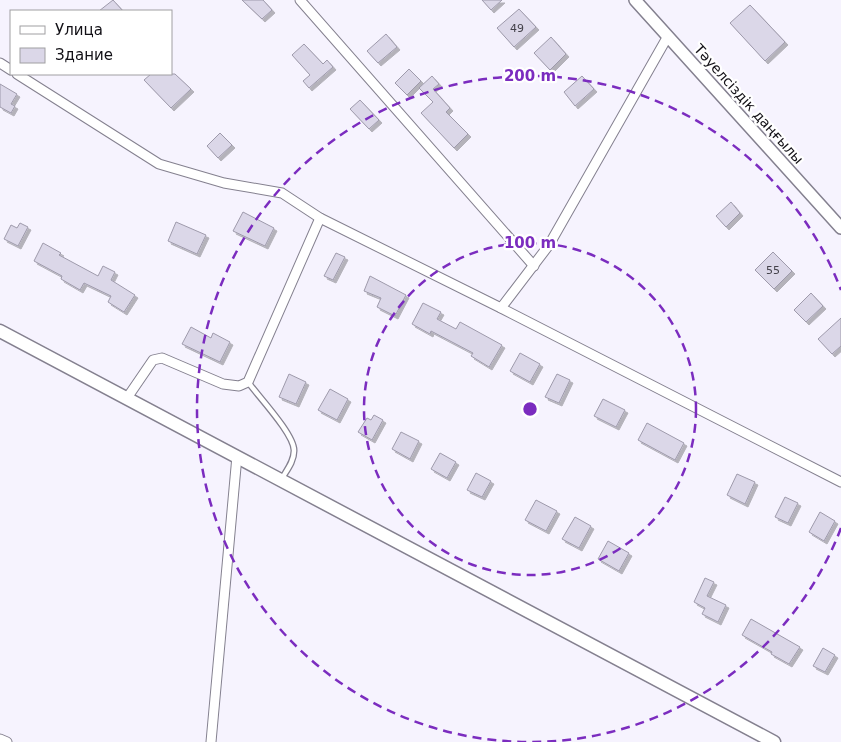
<svg xmlns="http://www.w3.org/2000/svg" width="841" height="742" viewBox="0 0 841 742" font-family="'DejaVu Sans',sans-serif">
	<style>
		.building { fill: #dbd7e8; stroke: #9e9aab; filter: url(#shadow) }
		.lines { fill: none; stroke-linecap: round; stroke-linejoin: round }
		.service-casing { stroke: #84808f; stroke-width: 7 }
		.minor-casing { stroke: #84808f; stroke-width: 11 }
		.tertiary-casing { stroke: #84808f; stroke-width: 14 }
		.secondary-casing { stroke: #84808f; stroke-width: 15 }
		.service { stroke: #fff; stroke-width: 4.5 }
		.minor { stroke: #fff; stroke-width: 9 }
		.tertiary { stroke: #fff; stroke-width: 11 }
		.secondary { stroke: #fff; stroke-width: 12 }
		.ring { fill: none; stroke: #7b2cbf; stroke-width: 2.5; stroke-dasharray: 9 6 }
		.labels { text-anchor: middle; stroke-width: 4.5; stroke-linejoin: round; paint-order: stroke }
		.number-label { font-size: 11px; fill: #44424a }
		.street-label { font-size: 14px; fill: #121016; stroke: #fff }
		.centre { fill: #7b2cbf; stroke: #fff; stroke-width: 2.5 }
		.ring-label { font-size: 15px; text-anchor: middle; font-weight: bold; fill: #7b2cbf; stroke: #fff; stroke-width: 4.5; stroke-linejoin: round; paint-order: stroke }
	</style>
	<defs>
		<filter id="shadow"><feDropShadow dx="3" dy="3" stdDeviation="0" flood-color="#0004"/></filter>
	</defs>
	<rect width="100%" height="100%" fill="#f6f3fe"/>
	<g class="building">
		<polygon points="113,0 123,11 99,11"/>
		<polygon points="242,0 263,0 272,10 262,19"/>
		<polygon points="482,0 502,0 491,10"/>
		<polygon points="750,5 785,42 765,61 730,23"/>
		<polygon points="519,9 536,27 514,47 497,28"/>
		<polygon points="386,34 397,47 378,63 367,51"/>
		<polygon points="551,37 566,54 550,70 534,53"/>
		<polygon points="304,44 323,64 327,60 333,67 309,88 303,81 310,75 292,55"/>
		<polygon points="409,69 421,81 407,95 395,83"/>
		<polygon points="151,74 175,74 191,89 171,108 144,80"/>
		<polygon points="432,76 439,84 433,89 450,108 446,112 468,134 454,148 421,113 433,102 419,88"/>
		<polygon points="582,76 594,89 575,106 564,92"/>
		<polygon points="0,84 17,94 11,104 15,106 11,113 0,107"/>
		<polygon points="360,100 379,120 369,129 350,109"/>
		<polygon points="220,133 232,145 218,158 207,146"/>
		<polygon points="731,202 740,213 726,227 716,216"/>
		<polygon points="243,212 274,228 265,246 233,231"/>
		<polygon points="176,222 206,235 197,254 168,241"/>
		<polygon points="20,223 28,227 18,246 4,239 11,225 17,228"/>
		<polygon points="43,243 61,253 59,255 98,276 103,266 115,272 111,280 135,295 124,312 108,302 111,296 84,283 80,290 61,279 62,276 34,261"/>
		<polygon points="773,252 792,271 774,289 755,270"/>
		<polygon points="336,253 345,257 333,280 324,276"/>
		<polygon points="370,276 406,295 395,316 377,307 381,298 364,291"/>
		<polygon points="811,293 823,306 806,322 794,310"/>
		<polygon points="423,303 441,312 437,319 456,329 460,322 502,345 489,367 471,356 473,353 431,331 430,334 412,324"/>
		<polygon points="841,318 841,346 832,354 818,339"/>
		<polygon points="191,327 211,338 213,333 230,342 220,362 182,344"/>
		<polygon points="520,353 540,364 530,382 510,371"/>
		<polygon points="289,374 306,382 296,404 279,397"/>
		<polygon points="557,374 570,380 559,403 545,397"/>
		<polygon points="330,389 348,399 337,420 318,410"/>
		<polygon points="603,399 625,410 616,427 594,416"/>
		<polygon points="374,415 383,420 372,440 358,432 367,418 371,420"/>
		<polygon points="647,423 684,443 675,460 638,440"/>
		<polygon points="401,432 419,441 410,459 392,449"/>
		<polygon points="440,453 456,462 447,478 431,469"/>
		<polygon points="476,473 491,481 482,497 467,490"/>
		<polygon points="737,474 755,482 745,504 727,495"/>
		<polygon points="785,497 798,503 788,523 775,517"/>
		<polygon points="536,500 557,511 546,531 525,520"/>
		<polygon points="820,512 835,521 824,541 809,532"/>
		<polygon points="575,517 591,526 579,548 562,539"/>
		<polygon points="608,541 629,553 619,571 598,559"/>
		<polygon points="705,578 714,582 707,596 726,605 718,622 702,614 705,608 694,602"/>
		<polygon points="751,619 800,647 789,664 771,654 772,652 742,635"/>
		<polygon points="823,648 835,655 825,672 813,666"/>
	</g>
	<g class="lines">
		<defs>
			<path id="service" d="M248,382C258,396 295,435 294,451C294,462 286,471 281,480"/>
			<g id="minor">
				<polyline points="300,0 534,266"/>
				<polyline points="0,63 11,70"/>
				<polyline points="17,74 159,164 224,183 282,193 320,218 501,308 841,482"/>
				<polyline points="501,308 549,245 668,36"/>
				<polyline points="127,398 153,360 162,358 223,384 239,386 248,382 320,218"/>
				<polyline points="0,739 7,742"/>
				<polyline points="211,742 237,456"/>
			</g>
			<polyline id="tertiary" points="635,0 841,228"/>
			<polyline id="secondary" points="0,331 774,742"/>
		</defs>
		<use href="#service" class="service-casing"/>
		<use href="#minor" class="minor-casing"/>
		<use href="#tertiary" class="tertiary-casing"/>
		<use href="#secondary" class="secondary-casing"/>
		<use href="#service" class="service"/>
		<use href="#minor" class="minor"/>
		<use href="#tertiary" class="tertiary"/>
		<use href="#secondary" class="secondary"/>
	</g>
	<g class="ring">
		<circle cx="530" cy="409" r="166"/>
		<path d="M841 528A333 333 0 1 1 841 290"/>
	</g>
	<g class="labels">
		<g class="number-label">
			<text x="517" y="32">49</text>
			<text x="773" y="274">55</text>
		</g>
		<g class="street-label">
			<text transform="translate(749 104) rotate(48)" y="5">Тәуелсіздік даңғылы</text>
		</g>
	</g>
	<circle cx="530" cy="409" r="8" class="centre"/>
	<g class="ring-label">
		<text x="530" y="81">200 m</text>
		<text x="530" y="248">100 m</text>
	</g>
	<rect x="10" y="10" width="162" height="65" fill="#ffffff" stroke="#a09fa2"/>
	<rect x="20" y="26" width="25" height="8" fill="#ffffff" stroke="#a09fa2"/>
	<text x="55" y="35" font-size="15" fill="#121016">Улица</text>
	<rect x="20" y="48" width="25" height="15" fill="#dbd7e8" stroke="#a09fa2"/>
	<text x="55" y="60" font-size="15" fill="#121016">Здание</text>
</svg>
